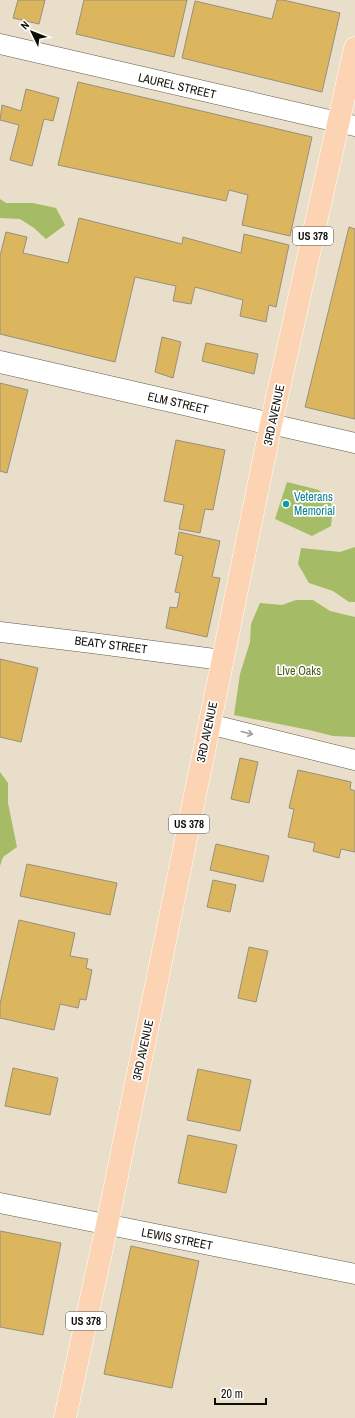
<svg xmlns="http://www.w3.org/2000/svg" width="355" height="1418" viewBox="0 0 355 1418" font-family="'Archivo Narrow',sans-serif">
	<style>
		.green { fill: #a6bd67 }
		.forest { fill: #a5bb65 }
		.building { fill: #dbb65e; stroke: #988f7c }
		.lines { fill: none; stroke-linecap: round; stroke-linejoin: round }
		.minor-casing { stroke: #615947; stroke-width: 21 }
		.tertiary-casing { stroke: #615947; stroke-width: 23 }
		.primary-casing { stroke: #fff; stroke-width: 23 }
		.minor { stroke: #fff; stroke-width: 20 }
		.tertiary { stroke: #fff; stroke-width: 22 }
		.primary { stroke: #fcd4b3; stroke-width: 22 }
		.oneway { stroke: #9f9e9b }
		.culture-dot { fill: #0f9aa8; stroke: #fff; stroke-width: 1.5 }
		.labels { text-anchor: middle; stroke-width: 3.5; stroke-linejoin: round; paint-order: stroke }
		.shield { fill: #fff; stroke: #585651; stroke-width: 1 }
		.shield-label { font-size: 11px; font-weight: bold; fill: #100d06 }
		.street-label { font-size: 12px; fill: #100d06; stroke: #fff }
		.culture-label { font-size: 12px; fill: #0d838f; stroke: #fff; text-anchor: start }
		.park-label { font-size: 12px; fill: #4c5b1d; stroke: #fff }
	</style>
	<rect width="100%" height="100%" fill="#e8dec9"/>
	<polygon class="green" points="287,482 319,490 333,506 331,526 312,536 275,519"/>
	<g class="forest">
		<polygon points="0,199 6,203 33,203 56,208 65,225 46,239 34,228 20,219 0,218"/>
		<polygon points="355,547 355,602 349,602 333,591 309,583 298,564 301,548 340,552"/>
		<polygon points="296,600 313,600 330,611 355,617 355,737 333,736 309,730 234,715 240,674 250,642 251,624 260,603 282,605"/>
		<polygon points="0,772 8,783 8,803 17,847 3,857 0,866"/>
	</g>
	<g class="building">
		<polygon points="18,0 45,0 39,24 13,18"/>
		<polygon points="84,0 187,0 174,57 76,34"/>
		<polygon points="277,0 283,0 340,13 322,92 182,58 195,1 272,19"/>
		<polygon points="78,82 312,137 290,236 242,225 248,195 229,190 226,201 58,165"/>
		<polygon points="26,89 59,98 53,121 44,119 32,166 10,160 19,125 0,120 2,105 21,111"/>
		<polygon points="79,218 182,244 183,237 241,253 244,234 289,245 276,307 269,305 266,322 240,316 243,300 195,287 191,304 173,301 176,286 135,277 115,362 0,334 0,256 6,232 27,237 23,253 68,263"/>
		<polygon points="349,227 355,229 355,419 305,407"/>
		<polygon points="162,337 181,342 173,378 155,372"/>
		<polygon points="206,343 258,354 254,374 202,361"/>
		<polygon points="0,383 28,390 7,473 0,471"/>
		<polygon points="176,440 225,450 213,510 205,509 200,533 179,529 184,505 164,501"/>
		<polygon points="179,532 220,541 212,577 220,578 207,637 166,628 170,607 177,608 180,593 175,592 183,556 175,554"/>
		<polygon points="0,659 38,668 21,742 0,737"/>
		<polygon points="240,758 258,762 249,803 231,799"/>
		<polygon points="298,770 351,782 350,789 355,791 355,852 341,849 339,858 313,851 315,843 288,837 294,809 289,808"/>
		<polygon points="216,844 269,856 263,882 210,870"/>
		<polygon points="27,864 117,883 110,915 20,896"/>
		<polygon points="213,880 236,885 230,912 207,907"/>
		<polygon points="19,920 75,933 70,956 88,959 86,968 92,970 86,1000 80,999 78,1008 60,1004 54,1030 0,1018 0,1004"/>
		<polygon points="249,947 268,951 256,1002 238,998"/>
		<polygon points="13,1068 58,1078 50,1115 5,1106"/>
		<polygon points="198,1069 251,1080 240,1131 187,1120"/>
		<polygon points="188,1135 237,1145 226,1193 178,1183"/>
		<polygon points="0,1231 61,1243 43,1335 0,1327"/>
		<polygon points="131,1246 199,1261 172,1388 104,1374"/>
	</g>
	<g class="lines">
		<defs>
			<g id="minor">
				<polyline points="0,44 355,126"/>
				<polyline points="271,424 355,443"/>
				<polyline points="0,632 92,643 222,660"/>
				<polyline points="209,724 355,760"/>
				<polyline points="0,1203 355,1274"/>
			</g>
			<polyline id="tertiary" points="0,362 271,424"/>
			<polyline id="primary" points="65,1418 107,1225 271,424 355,48"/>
		</defs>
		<use href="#minor" class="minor-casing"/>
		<use href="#tertiary" class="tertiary-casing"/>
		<use href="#primary" class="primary-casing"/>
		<use href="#minor" class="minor"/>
		<use href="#tertiary" class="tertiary"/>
		<use href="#primary" class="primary"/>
	</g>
	<defs><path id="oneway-shaft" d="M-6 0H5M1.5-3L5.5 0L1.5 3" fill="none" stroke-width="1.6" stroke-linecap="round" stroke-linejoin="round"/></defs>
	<use class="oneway" href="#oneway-shaft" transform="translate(247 733) rotate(14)"/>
	<circle class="culture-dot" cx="286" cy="504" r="4"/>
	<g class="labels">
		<g class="shield">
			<rect x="293" y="227" width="40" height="18" rx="3"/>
			<rect x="169" y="815" width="40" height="18" rx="3"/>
			<rect x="66" y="1312" width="40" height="18" rx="3"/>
		</g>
		<g class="shield-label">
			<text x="313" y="240">US 378</text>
			<text x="189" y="828">US 378</text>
			<text x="86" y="1325">US 378</text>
		</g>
		<g class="street-label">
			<text transform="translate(177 86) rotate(13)" y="4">LAUREL STREET</text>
			<text transform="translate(178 403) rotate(13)" y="4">ELM STREET</text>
			<text transform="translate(274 415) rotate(-78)" y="4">3RD AVENUE</text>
			<text transform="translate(111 645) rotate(7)" y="4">BEATY STREET</text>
			<text transform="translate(207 732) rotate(-78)" y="4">3RD AVENUE</text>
			<text transform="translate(143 1050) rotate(-78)" y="4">3RD AVENUE</text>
			<text transform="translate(177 1239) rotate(11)" y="4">LEWIS STREET</text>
		</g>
		<g class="culture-label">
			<text x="294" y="501">Veterans<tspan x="294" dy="14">Memorial</tspan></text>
		</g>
		<g class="park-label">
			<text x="299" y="675">LIve Oaks</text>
		</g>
	</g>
	<g transform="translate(32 32) rotate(313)" stroke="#ffffff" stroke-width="3" paint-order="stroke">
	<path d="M0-3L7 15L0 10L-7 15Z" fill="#100d06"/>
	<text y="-6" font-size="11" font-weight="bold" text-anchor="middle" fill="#100d06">N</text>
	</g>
	<path d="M215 1398v6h51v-6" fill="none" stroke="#100d06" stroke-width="2"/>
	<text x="221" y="1398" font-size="12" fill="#100d06" stroke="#ffffff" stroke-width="3" paint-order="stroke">20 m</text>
</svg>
